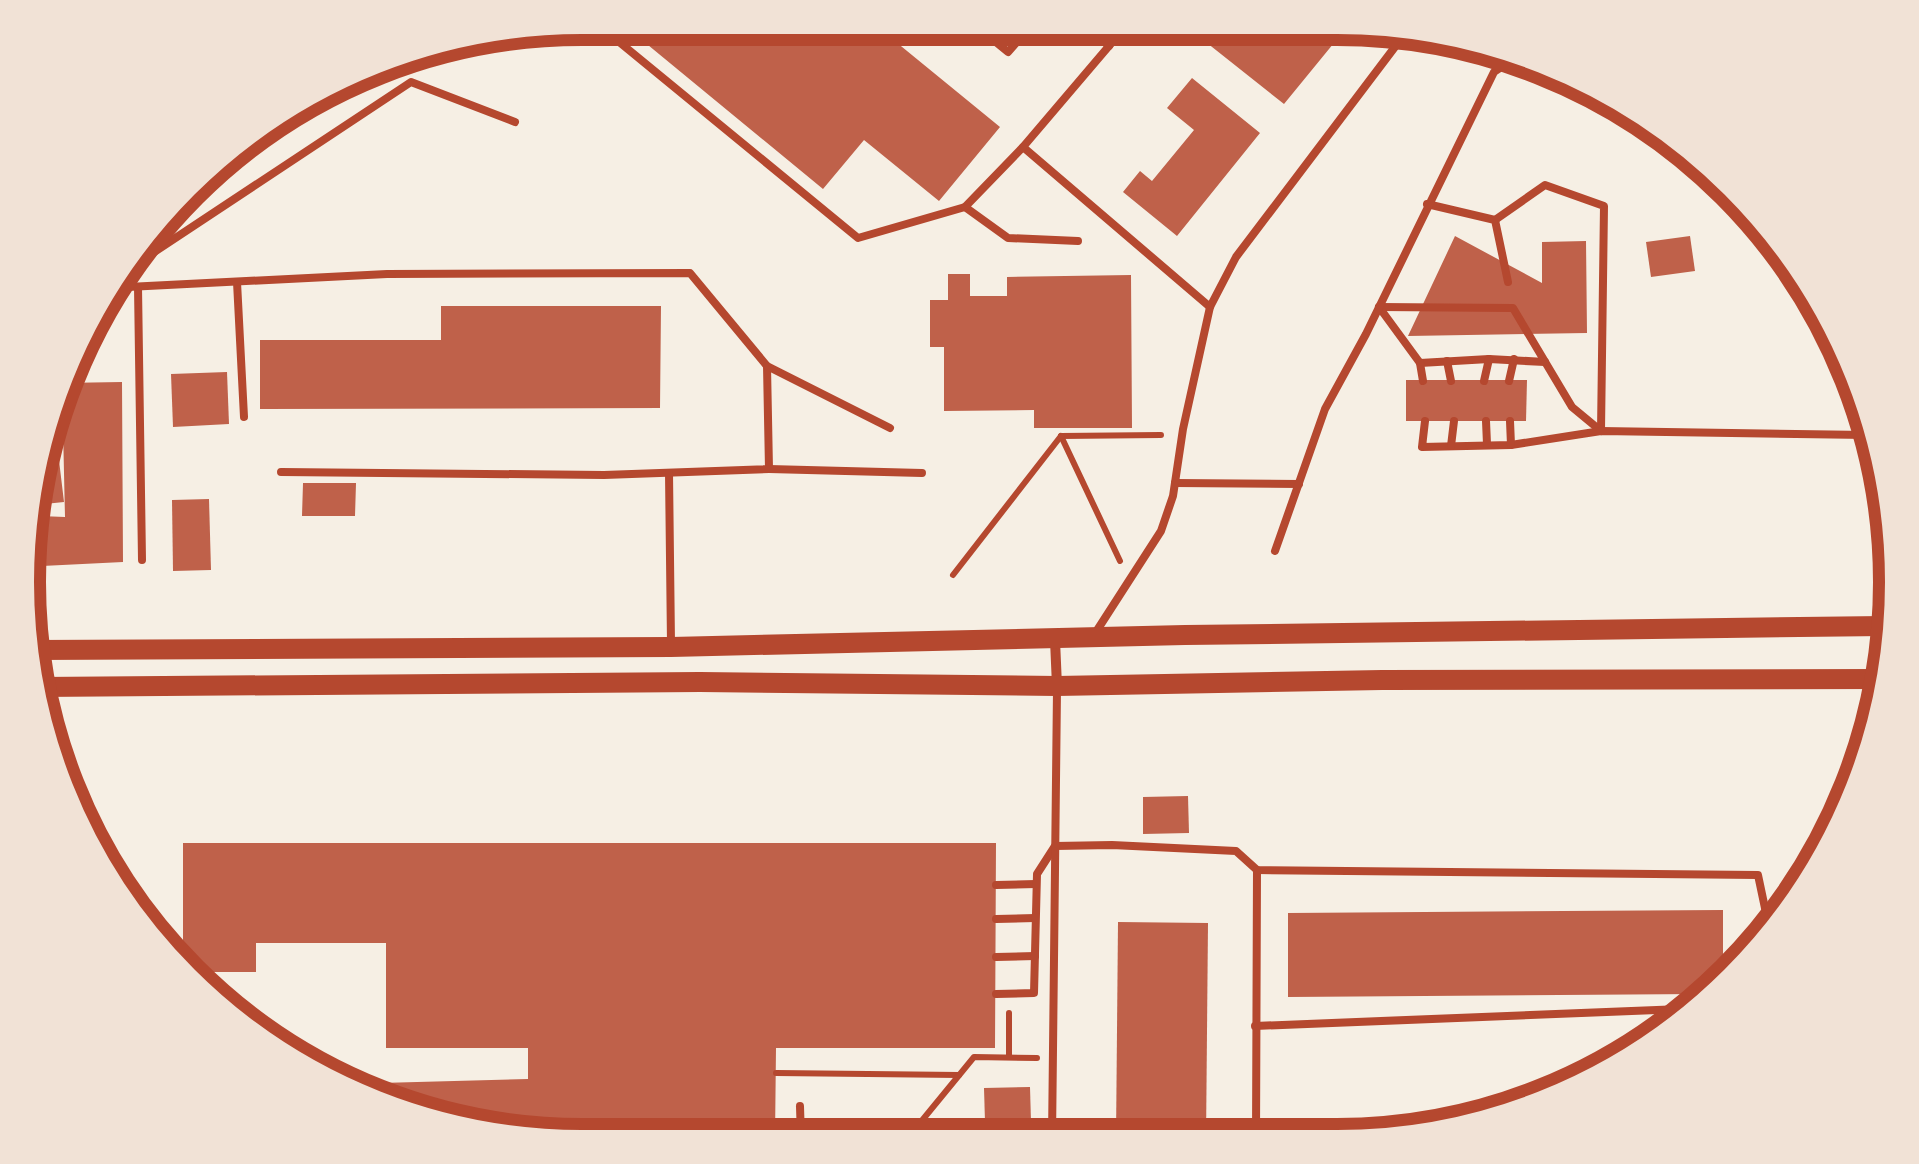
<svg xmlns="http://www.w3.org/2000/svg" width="1919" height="1164" viewBox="0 0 1919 1164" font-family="Rubik,sans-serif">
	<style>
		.building { fill: #bf614a }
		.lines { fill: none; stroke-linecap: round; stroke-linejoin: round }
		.path { stroke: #b5482f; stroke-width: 6 }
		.service { stroke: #b5482f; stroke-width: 8 }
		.minor { stroke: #b5482f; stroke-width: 10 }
		.secondary { stroke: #b5482f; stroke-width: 20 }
		.rim { fill: none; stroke: #b5482f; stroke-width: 12 }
	</style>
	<rect width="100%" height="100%" fill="#f6efe4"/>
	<g class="building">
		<polygon points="638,23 874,24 1000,127 939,201 864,140 823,189 631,31"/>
		<polygon points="1213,26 1245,26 1259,37 1268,26 1347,27 1284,104 1202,39"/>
		<polygon points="1192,78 1260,133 1177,236 1123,192 1140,171 1152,181 1194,130 1167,108"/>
		<polygon points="1455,236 1542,283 1542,242 1586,241 1587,333 1408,336"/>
		<polygon points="1690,236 1695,271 1651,277 1646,242"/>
		<polygon points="948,274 970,274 970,296 1007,296 1007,277 1131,275 1132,428 1034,428 1034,410 944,411 944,347 930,347 930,300 948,300"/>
		<polygon points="441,306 661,306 660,408 260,409 260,340 441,340"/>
		<polygon points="227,372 229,424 173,427 171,374"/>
		<polygon points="1406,380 1527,380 1526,421 1406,421"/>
		<polygon points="122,382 123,562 42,566 40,516 65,517 62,383"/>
		<polygon points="52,402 64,502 35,505 52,403"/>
		<polygon points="303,483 356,483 355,516 302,516"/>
		<polygon points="209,499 211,570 173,571 172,500"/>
		<polygon points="1188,796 1189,833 1143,834 1143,797"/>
		<polygon points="183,843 996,843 995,1048 776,1048 775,1138 510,1137 368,1099 343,1084 528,1079 528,1048 386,1048 386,943 256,943 256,972 191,972 183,963"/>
		<polygon points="1723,910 1723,973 1699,994 1288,997 1288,913"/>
		<polygon points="1118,922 1208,923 1206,1140 1116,1139"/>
		<polygon points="1030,1087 1031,1122 985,1122 984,1088"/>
	</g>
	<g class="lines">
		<g class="path">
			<polyline points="1061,436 1161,435"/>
			<polyline points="1061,436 1120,561"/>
			<polyline points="953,575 1061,436"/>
			<polyline points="1009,1057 1009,1013"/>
			<polyline points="776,1073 959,1075"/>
			<polyline points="819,1127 915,1129 974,1057 1037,1058"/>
		</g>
		<g class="service">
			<polyline points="596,23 858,238 965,207 1008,238 1078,241"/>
			<polyline points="975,25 1008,52 1032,25"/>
			<polyline points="1085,25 1109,46"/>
			<polyline points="1023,147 1210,307"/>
			<polyline points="1427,204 1495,220 1508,282"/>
			<polyline points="965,207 1023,147 1126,26"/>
			<polyline points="1495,220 1545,185 1604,206 1601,431"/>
			<polyline points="112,280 411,82 515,122"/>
			<polyline points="237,282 244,417"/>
			<polyline points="138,287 142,560"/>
			<polyline points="108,288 387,274 690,273 767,366 769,469 604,475 281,472"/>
			<polyline points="1379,307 1513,308 1572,407 1601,431"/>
			<polyline points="1379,307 1420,363 1489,359 1545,362"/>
			<polyline points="1447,361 1451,381"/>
			<polyline points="1420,363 1423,381"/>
			<polyline points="767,366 890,428"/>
			<polyline points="1484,381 1489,359"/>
			<polyline points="1509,381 1514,359"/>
			<polyline points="1425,421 1422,447 1511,445 1601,431 1867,435"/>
			<polyline points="1486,421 1487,444"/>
			<polyline points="1510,421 1511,445"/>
			<polyline points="1451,446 1454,421"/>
			<polyline points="769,469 922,473"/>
			<polyline points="669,473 671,643"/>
			<polyline points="1175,483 1299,484"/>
			<polyline points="1275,551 1325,409 1366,334 1494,72 1518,56"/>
			<polyline points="1094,635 1161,531 1173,496 1183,429 1210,307 1236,257 1410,27"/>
			<polyline points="996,885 1036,884"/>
			<polyline points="996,919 1035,918"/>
			<polyline points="996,957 1035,956"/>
			<polyline points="996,994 1034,993 1037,874 1055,846 1112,845 1236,851 1257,870 1758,875 1770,932"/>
			<polyline points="1255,1026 1682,1009"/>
			<polyline points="800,1106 801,1138"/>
			<polyline points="1052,1139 1057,690"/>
			<polyline points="1256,1140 1257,870"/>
		</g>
		<polyline class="minor" points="1055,640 1057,686"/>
		<g class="secondary">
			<polyline points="34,650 671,647 1185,635 1884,626"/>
			<polyline points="40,687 700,682 1057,686 1382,680 1881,679"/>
		</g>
	</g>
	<path d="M0 0H1919V1164H0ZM582 40H1337A542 542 0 0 1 1879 582V582A542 542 0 0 1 1337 1124H582A542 542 0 0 1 40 582V582A542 542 0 0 1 582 40Z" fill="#f1e2d6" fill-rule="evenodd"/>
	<path class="rim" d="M582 40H1337A542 542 0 0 1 1879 582V582A542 542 0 0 1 1337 1124H582A542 542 0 0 1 40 582V582A542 542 0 0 1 582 40Z"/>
</svg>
